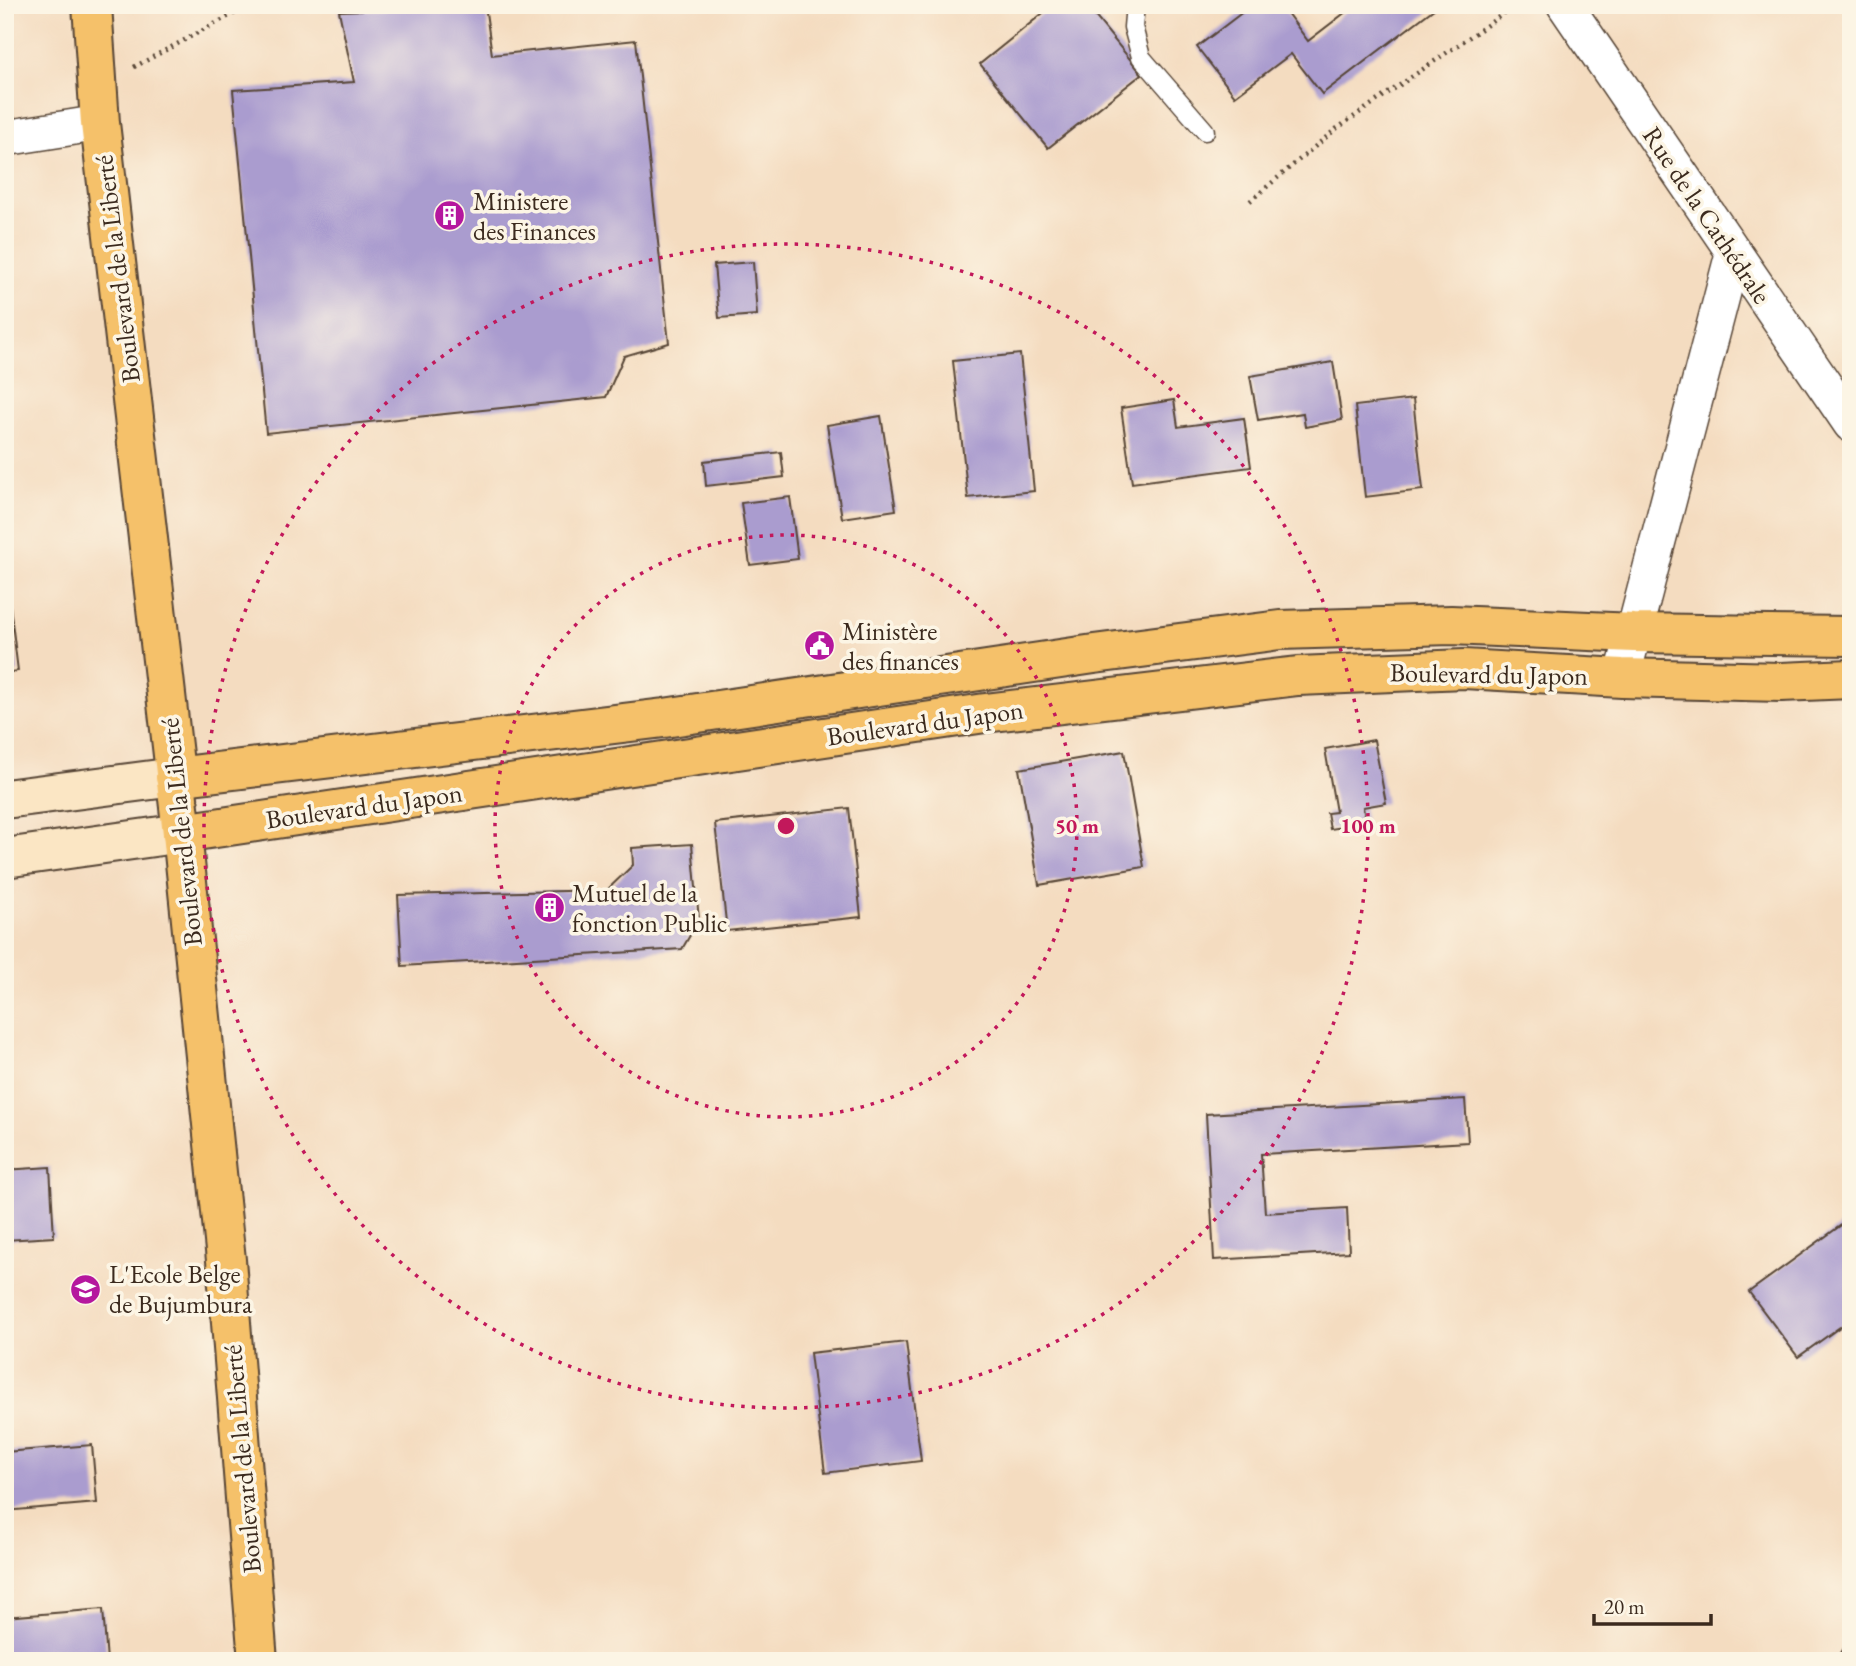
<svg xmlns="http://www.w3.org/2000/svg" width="1856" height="1666" viewBox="0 0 1856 1666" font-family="'EB Garamond',serif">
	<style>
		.building { fill: #aa9ccf }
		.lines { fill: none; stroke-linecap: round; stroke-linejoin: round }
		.service-casing { stroke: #574536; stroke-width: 21 }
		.minor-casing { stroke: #574536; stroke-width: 38 }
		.secondary-casing { stroke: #574536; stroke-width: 42 }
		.primary-casing { stroke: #574536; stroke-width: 42 }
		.trunk-casing { stroke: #574536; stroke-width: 42 }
		.path { stroke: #574536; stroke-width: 4.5; stroke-dasharray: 2 5; stroke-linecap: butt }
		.service { stroke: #fff; stroke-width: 18 }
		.minor { stroke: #fff; stroke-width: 35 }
		.secondary { stroke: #fbe6c4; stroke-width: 38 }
		.primary { stroke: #f5c16b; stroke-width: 38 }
		.trunk { stroke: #f5c16b; stroke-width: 38 }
		.ring { fill: none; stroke: #c2185b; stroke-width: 3.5; stroke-dasharray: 3.5 7 }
		.labels { text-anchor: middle; stroke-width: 7; stroke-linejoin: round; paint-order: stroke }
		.poi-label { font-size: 26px; fill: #3b2a1e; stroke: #fcf5e5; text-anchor: start }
		.street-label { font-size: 26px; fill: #3b2a1e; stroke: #fcf5e5 }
		.centre { fill: #c2185b; stroke: #fcf5e5; stroke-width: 3.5 }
		.ring-label { font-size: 21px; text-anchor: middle; font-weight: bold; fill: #c2185b; stroke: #fcf5e5; stroke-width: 7; stroke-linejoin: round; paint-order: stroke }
	</style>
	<rect width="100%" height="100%" fill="#fcf5e5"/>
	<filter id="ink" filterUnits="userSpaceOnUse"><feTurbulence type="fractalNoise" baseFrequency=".0143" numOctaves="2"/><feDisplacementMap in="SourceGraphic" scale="14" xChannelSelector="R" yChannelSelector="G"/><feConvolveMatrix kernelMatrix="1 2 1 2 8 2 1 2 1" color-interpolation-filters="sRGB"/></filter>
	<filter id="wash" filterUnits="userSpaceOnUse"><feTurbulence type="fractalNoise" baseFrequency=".00686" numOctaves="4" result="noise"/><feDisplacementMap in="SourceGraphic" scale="28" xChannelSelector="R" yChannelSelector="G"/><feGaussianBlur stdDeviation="1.57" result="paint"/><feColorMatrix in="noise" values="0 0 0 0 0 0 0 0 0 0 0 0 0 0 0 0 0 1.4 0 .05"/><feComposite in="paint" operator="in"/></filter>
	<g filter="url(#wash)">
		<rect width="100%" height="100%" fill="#f4dcc0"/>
		<g id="blocks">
			<g class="building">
				<polygon points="485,5 492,55 636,40 669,343 624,356 606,397 266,433 233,90 354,82 339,11"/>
				<polygon points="1053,5 1086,5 1142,74 1048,148 980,64"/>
				<polygon points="1252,5 1281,5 1308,41 1355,5 1439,5 1322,94 1291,54 1235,96 1197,47"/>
				<polygon points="753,262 757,315 719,318 714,265"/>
				<polygon points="1020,354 1034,491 968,498 953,361"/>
				<polygon points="1333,362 1342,420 1305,427 1303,413 1258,420 1250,376"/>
				<polygon points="1413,399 1423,490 1365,497 1355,406"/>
				<polygon points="1174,400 1178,427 1244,418 1251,467 1132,483 1121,408"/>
				<polygon points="881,416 896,510 842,518 827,425"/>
				<polygon points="781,452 784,477 706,486 704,461"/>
				<polygon points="790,497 798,559 750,565 741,503"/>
				<polygon points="9,597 18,671 5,673 5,598"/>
				<polygon points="1374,740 1386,803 1363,807 1366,823 1330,829 1327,813 1336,812 1325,749"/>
				<polygon points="1124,751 1144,867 1039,885 1019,769"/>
				<polygon points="849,808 861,917 727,931 715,823"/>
				<polygon points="692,844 699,920 682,949 402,966 398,895 607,890 633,865 632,848"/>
				<polygon points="1465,1099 1468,1142 1261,1154 1265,1213 1347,1208 1349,1252 1214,1260 1206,1114"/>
				<polygon points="50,1167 54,1237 5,1240 5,1170"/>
				<polygon points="1851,1218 1851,1319 1798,1357 1749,1292"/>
				<polygon points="906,1342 921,1461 825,1473 810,1353"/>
				<polygon points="92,1445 97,1503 5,1511 5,1452"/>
				<polygon points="103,1609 107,1661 5,1661 5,1617"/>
				<polygon points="1851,1637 1851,1661 1836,1661"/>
			</g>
		</g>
	</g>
	<g filter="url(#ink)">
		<use href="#blocks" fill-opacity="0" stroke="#574536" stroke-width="2"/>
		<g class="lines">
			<defs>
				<polyline id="service" points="1135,5 1133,27 1141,57 1205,131"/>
				<g id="minor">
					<polyline points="1565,5 1851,424"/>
					<polyline points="5,138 100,123"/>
					<polyline points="1622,678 1733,254"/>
				</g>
				<g id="secondary">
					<polyline points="5,799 175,777"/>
					<polyline points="5,858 182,833"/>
				</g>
				<g id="primary">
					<polyline points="175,777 664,718 1094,654 1280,630 1451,625 1634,633 1851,636"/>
					<polyline points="182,833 985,713 1298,676 1464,669 1622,678 1781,682 1851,679"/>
				</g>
				<polyline id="trunk" points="92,5 100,123 182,833 226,1260 258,1661"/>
			</defs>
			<use href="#service" class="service-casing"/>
			<use href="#minor" class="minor-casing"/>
			<use href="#secondary" class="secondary-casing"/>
			<use href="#primary" class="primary-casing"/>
			<use href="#trunk" class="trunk-casing"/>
			<g class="path">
				<polyline points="134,67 250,5"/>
				<polyline points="1250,201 1336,129 1516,5"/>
			</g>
			<use href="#service" class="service"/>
			<use href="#minor" class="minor"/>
			<use href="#secondary" class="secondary"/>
			<use href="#primary" class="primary"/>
			<use href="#trunk" class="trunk"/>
		</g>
	</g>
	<g class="ring">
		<circle cx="786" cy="826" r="291"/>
		<circle cx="786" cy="826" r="582"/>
	</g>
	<defs>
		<symbol id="building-disc" viewBox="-11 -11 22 22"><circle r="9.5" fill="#b5179e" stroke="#fcf5e5"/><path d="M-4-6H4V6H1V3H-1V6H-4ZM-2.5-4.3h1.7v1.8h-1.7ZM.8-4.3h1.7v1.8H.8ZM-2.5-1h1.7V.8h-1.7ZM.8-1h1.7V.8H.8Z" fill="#fff"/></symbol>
		<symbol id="civic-disc" viewBox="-11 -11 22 22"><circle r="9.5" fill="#b5179e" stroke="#fcf5e5"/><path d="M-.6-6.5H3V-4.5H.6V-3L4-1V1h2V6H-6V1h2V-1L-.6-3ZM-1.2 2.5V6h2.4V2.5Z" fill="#fff"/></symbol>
		<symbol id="school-disc" viewBox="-11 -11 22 22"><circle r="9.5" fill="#b5179e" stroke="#fcf5e5"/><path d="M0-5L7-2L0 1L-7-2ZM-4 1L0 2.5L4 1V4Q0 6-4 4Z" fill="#fff"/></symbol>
	</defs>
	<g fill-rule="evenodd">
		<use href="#building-disc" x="432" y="198" width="35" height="35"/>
		<use href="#civic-disc" x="802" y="628" width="35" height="35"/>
		<use href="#building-disc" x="532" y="890" width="35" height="35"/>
		<use href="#school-disc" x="68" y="1272" width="35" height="35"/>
	</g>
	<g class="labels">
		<g class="poi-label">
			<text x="473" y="210">Ministere<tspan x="473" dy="30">des Finances</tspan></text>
			<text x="842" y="640">Ministère<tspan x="842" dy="30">des finances</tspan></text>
			<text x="572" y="902">Mutuel de la<tspan x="572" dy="30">fonction Public</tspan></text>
			<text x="109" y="1283">L'Ecole Belge<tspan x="109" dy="30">de Bujumbura</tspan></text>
		</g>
		<g class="street-label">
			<text transform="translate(1707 215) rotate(56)" y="9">Rue de la Cathédrale</text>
			<text transform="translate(117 269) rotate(-97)" y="9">Boulevard de la Liberté</text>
			<text transform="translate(1489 674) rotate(1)" y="9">Boulevard du Japon</text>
			<text transform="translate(925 723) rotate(-8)" y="9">Boulevard du Japon</text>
			<text transform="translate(364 806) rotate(-8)" y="9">Boulevard du Japon</text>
			<text transform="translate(181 832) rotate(-96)" y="9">Boulevard de la Liberté</text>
			<text transform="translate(242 1459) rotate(-95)" y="9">Boulevard de la Liberté</text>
		</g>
	</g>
	<circle cx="786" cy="826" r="10" class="centre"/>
	<g class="ring-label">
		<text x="1077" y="833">50 m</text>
		<text x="1368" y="833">100 m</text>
	</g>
	<rect width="1856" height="1666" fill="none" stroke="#fcf5e5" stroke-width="28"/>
	<path d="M1594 1614v10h117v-10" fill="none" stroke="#3b2a1e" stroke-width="3.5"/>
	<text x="1604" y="1614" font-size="21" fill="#3b2a1e" stroke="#fcf5e5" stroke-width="5" paint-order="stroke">20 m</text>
</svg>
